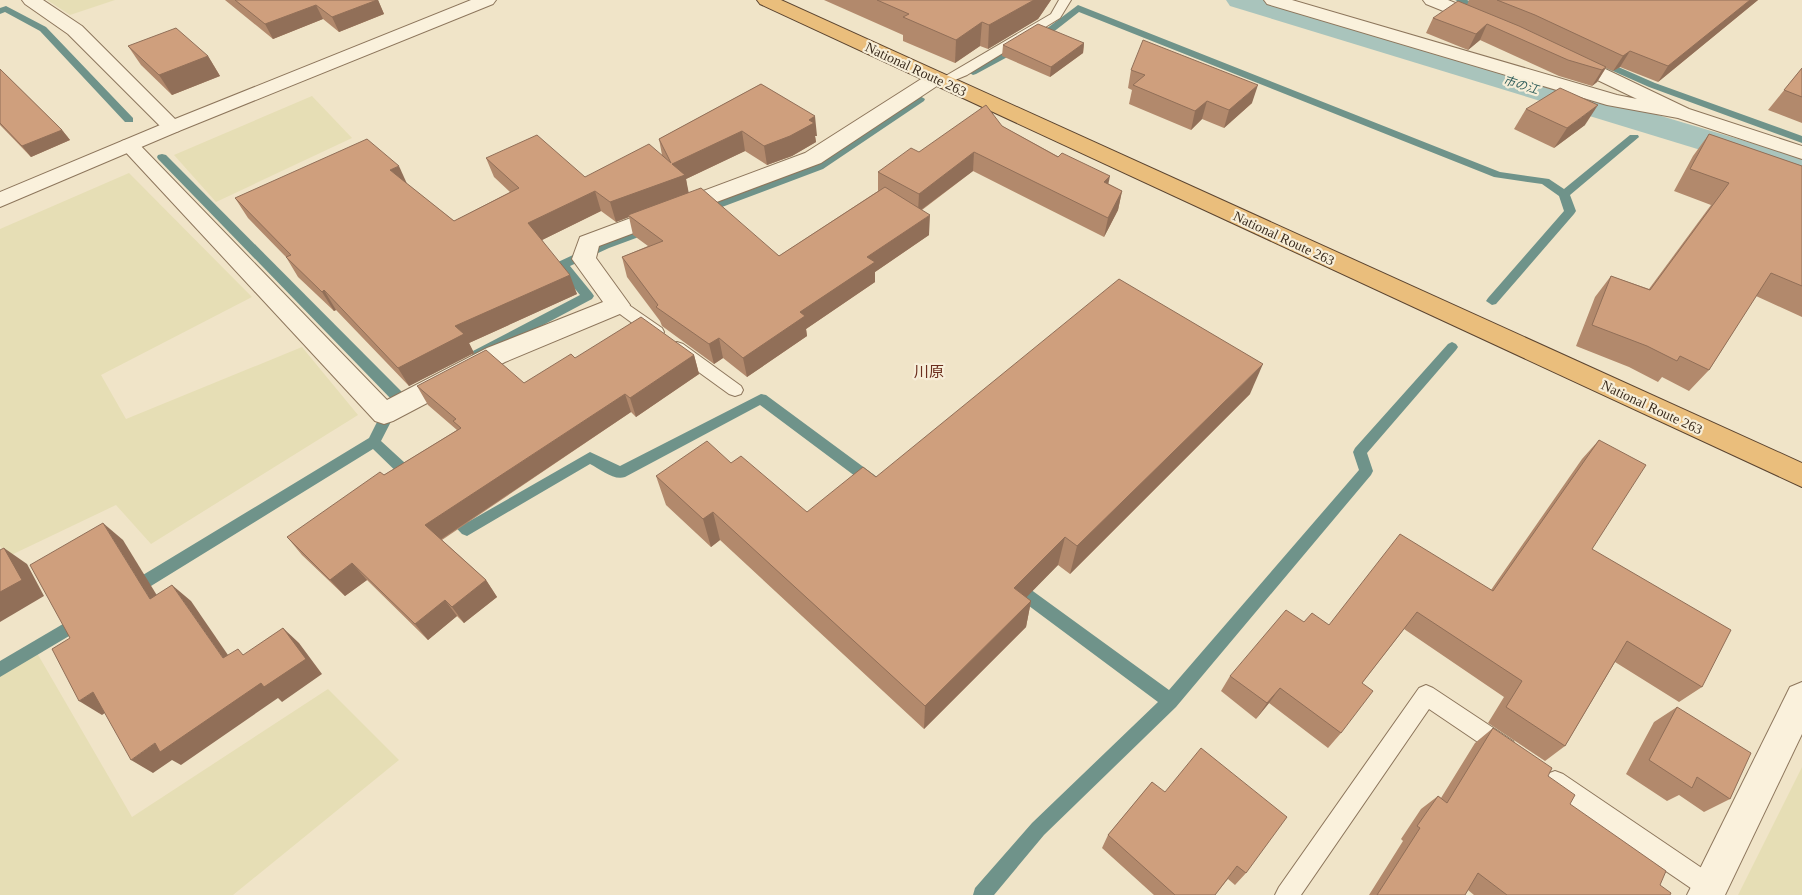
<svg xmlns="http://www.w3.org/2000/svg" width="1802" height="895" viewBox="0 0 1802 895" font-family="'Times New Roman','Noto Sans JP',serif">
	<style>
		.farmland { fill: #e6deb5 }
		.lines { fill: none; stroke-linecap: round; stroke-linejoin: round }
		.stream { fill: #6f938a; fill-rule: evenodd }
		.canal { fill: #a9c4bc; fill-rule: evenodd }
		.service-casing { stroke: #8d765c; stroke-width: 2 }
		.minor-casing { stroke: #8d765c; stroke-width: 2 }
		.tertiary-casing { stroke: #8d765c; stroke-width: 2 }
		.trunk-casing { stroke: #5b4430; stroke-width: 2 }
		.service { fill: #faf1dc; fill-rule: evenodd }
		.minor { fill: #faf1dc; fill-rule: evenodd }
		.tertiary { fill: #faf1dc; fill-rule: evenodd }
		.trunk { fill: #eabe7c; fill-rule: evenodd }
		.wall { fill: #b2896c }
		.shaded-wall { fill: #916f58 }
		.building { fill: #cf9f7d; stroke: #916f58 }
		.labels { text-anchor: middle; stroke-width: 4.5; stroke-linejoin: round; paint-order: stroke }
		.far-water-label { font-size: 12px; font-style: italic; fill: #2f5d5a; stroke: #f7eed8 }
		.street-label { font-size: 14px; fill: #3d2e20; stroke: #f7eed8 }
		.neighbourhood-label { font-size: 15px; fill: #6b2e1e; stroke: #f7eed8 }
	</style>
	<rect width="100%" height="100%" fill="#f0e4c8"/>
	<g class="farmland">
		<polygon points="47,0 115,0 70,15"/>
		<polygon points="312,96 352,138 216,202 174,155"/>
		<polygon points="129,173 252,297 101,375 126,419 302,347 358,415 151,544 116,505 7,557 0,546 0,229"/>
		<polygon points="37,653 132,817 328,689 399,760 233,895 0,895 0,676"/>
		<polygon points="1802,767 1802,895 1738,895"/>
	</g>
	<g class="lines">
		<g class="stream">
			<polygon points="1455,0 1467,0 1489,10 1487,12 1481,12"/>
			<polygon points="1078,5 1500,172 1549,179 1564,189 1630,135 1638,135 1639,137 1570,195 1576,211 1574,214 1496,304 1492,305 1486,301 1488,298 1564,211 1559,196 1542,184 1494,177 1079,12 1052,33 976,74 973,75 968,72 1046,29"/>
			<polygon points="6,6 46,27 133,118 133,122 125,122 40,31 5,12 0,14 0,8"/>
			<polygon points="1600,59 1655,83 1802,136 1802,143 1649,87 1597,64 1597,60"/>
			<polygon points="920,96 925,99 924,101 823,169 706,213 702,214 696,210 698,207 815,165"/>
			<polygon points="162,154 166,155 402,392 404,396 402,400 392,400 158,159 157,157 158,155"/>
			<polygon points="651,224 655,225 657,228 655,231 609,248 570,266 592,293 594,296 592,299 483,357 473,357 472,354 473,351 580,295 558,268 556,265 558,262 601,242"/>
			<polygon points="1452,342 1456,344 1458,347 1456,350 1367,453 1373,471 1371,475 1176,707 1044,835 994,895 973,895 975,888 1032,823 1158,702 1009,591 1006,586 1009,581 1014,579 1019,581 1169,690 1359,470 1353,452 1355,448 1448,344"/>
			<path d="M761,394L766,395L877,477L879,481L877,485L872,487L867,485L760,405L625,477C614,481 600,469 590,464L467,536L462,534L442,513L444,509C454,505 461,515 468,522L590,452L620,466Z"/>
			<polygon points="391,403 396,404 398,408 381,441 417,474 419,478 417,482 412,484 407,482 373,449 138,594 133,596 128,594 125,589 128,584 369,438 386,404"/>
			<polygon points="80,614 86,616 88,621 86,626 0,677 0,661"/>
		</g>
		<polygon class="canal" points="1226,0 1273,0 1802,158 1802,181 1230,6"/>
		<defs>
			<g id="service">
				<polygon points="1059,0 1071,0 1060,18 967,75 943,85 937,81 1051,14"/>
				<polygon points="618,300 623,301 662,328 664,332 662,336 656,338 650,336 613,309 610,305 613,301"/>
				<polygon points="677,342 683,344 741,386 743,390 741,394 735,396 729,394 671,352 669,348 671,344"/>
				<polygon points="1426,685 1433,688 1513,741 1516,748 1513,755 1505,759 1497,755 1429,709 1301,895 1275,895 1279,887 1419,688"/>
				<polygon points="1555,771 1563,774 1718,879 1722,887 1718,895 1701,895 1547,790 1544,782 1547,774"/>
			</g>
			<g id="minor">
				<polygon points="22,0 43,0 82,26 179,123 182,127 179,131 172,133 165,131 68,34 25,4"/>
				<polygon points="1264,0 1292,0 1617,95 1637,99 1562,63 1559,59 1562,55 1569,53 1576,55 1689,109 1802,146 1802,159 1678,118 1607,105 1267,4"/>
				<polygon points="1423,0 1448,0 1490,17 1493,21 1490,25 1484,26 1478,25 1426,4"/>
				<polygon points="936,72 943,74 946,78 943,82 821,163 599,246 596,258 630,305 627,311 505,362 393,421 384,424 375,421 119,145 122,141 129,139 136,141 387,400 487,348 603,302 572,259 580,237 805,153 929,74"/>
				<polygon points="1802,682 1802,734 1725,895 1687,895 1790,687"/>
			</g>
			<polygon id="tertiary" points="471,0 496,0 493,4 179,131 0,207 0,192 165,123"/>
			<polygon id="trunk" points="757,0 781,0 1802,463 1802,487 760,4"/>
		</defs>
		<use href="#service" class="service-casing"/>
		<use href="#minor" class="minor-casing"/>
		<use href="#tertiary" class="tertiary-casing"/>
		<use href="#trunk" class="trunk-casing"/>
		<use href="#service" class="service"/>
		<use href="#minor" class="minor"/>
		<use href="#tertiary" class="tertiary"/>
		<use href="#trunk" class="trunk"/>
	</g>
	<g class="wall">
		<polygon points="225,0 378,0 384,14 339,32 323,19 273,39"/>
		<polygon points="824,0 1051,0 1038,19 988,49 980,46 955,63 903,41 903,35"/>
		<polygon points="1469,0 1758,0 1658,82 1620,67 1613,71 1606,68 1597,82 1592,86 1559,76 1480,40 1468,50 1426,33 1433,18 1467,5"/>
		<polygon points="1084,43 1083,53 1050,77 1002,56 1003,45"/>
		<polygon points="128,46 208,56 220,76 172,95 141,65"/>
		<polygon points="1802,68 1802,123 1768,110"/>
		<polygon points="0,69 62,130 70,140 31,157 0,125"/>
		<polygon points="1131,70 1252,103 1224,128 1202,119 1191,130 1129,104 1132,90 1128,88"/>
		<polygon points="761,84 817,136 815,136 816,142 792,156 767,165 745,151 686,179 688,193 779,256 878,191 878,172 919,152 1002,126 1122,191 1118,210 1104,237 973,171 922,210 929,235 875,272 875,282 806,329 807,336 747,377 723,358 714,364 662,326 660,321 627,277 622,257 648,246 633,235 629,217 616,222 601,211 542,240 577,294 469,343 474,353 409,386 336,310 334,311 298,277 286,257 248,218 235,198 407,184 454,221 510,192 494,177 486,158 585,177 662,155 659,139"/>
		<polygon points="1526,109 1585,125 1554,148 1514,129"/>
		<polygon points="1709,134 1802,166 1802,317 1756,296 1709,370 1689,391 1662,377 1658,382 1629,367 1576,346 1595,297 1611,276 1649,289 1711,205 1674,191 1693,156"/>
		<polygon points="694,355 699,374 636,417 631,412 442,540 486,580 497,597 464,623 457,616 428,640 367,580 345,596 302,555 287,537 384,475 457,430 428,405 417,386 524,383"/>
		<polygon points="1250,394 1070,574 1058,565 1026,597 1031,601 1026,627 924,729 720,540 711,547 666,505 656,476 731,463 807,512 876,477"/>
		<polygon points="1599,440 1592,549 1702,687 1679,702 1615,662 1565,746 1545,761 1488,723 1504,697 1404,629 1362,683 1341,733 1328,748 1269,703 1256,719 1221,691 1230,676 1329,625 1491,590 1582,459"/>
		<polygon points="1677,707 1730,799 1704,812 1679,795 1667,801 1626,774 1654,722"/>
		<polygon points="1493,728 1548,776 1570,804 1670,895 1474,895 1468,890 1465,895 1369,895 1403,841 1401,839 1421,809 1438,796 1441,798 1475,743"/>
		<polygon points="1152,782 1246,873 1235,885 1228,879 1215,895 1154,895 1102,848 1108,835"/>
	</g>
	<g class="shaded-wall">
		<polygon points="377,0 378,0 384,14 339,32 332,17"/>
		<polygon points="1034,0 1051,0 1038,19 988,49 989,25"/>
		<polygon points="1750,0 1758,0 1658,82 1668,66"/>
		<polygon points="316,5 323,19 273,39 265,24"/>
		<polygon points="982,22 980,46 955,63 956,40"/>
		<polygon points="1487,24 1480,40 1468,50 1476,34"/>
		<polygon points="1084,43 1083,53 1050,77 1051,67"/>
		<polygon points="1630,51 1620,67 1613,71 1623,56"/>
		<polygon points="208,56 220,76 172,95 159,75"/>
		<polygon points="1606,67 1597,82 1592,86 1602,70"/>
		<polygon points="1258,85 1252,103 1224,128 1229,110"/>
		<polygon points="1207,101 1202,119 1191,130 1195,111"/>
		<polygon points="1598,105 1585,125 1554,148 1567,128"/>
		<polygon points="815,116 817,136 815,136 816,142 792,156 767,165 764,146"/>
		<polygon points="62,130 70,140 31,157 22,146"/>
		<polygon points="742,131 745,151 686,179 689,194 628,215 629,217 616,222 610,202 672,164"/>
		<polygon points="974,152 973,171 918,212 919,194"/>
		<polygon points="399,166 408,186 390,170"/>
		<polygon points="1110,176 1106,195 1104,182"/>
		<polygon points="595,191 601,211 536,243 528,223"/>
		<polygon points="1122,191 1118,210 1104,237 1108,218"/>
		<polygon points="930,215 929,235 875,272 875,282 806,329 807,336 747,377 743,358 867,257"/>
		<polygon points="570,275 577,294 469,343 474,353 409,386 398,368 455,326"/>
		<polygon points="324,290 336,310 334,311 322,292"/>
		<polygon points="719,338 723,358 714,364 709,344"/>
		<polygon points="694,355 699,374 636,417 630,398"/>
		<polygon points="1263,364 1250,394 1070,574 1077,546"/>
		<polygon points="625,394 631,412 437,542 425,525"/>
		<polygon points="713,512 720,540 711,547 703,519"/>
		<polygon points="103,523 123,540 169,615 150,599"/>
		<polygon points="1065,537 1058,565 1010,614 1014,588"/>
		<polygon points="4,548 27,564 44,596 0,622 0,592"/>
		<polygon points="352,563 367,580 345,596 330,580"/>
		<polygon points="486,580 497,597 464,623 452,607"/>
		<polygon points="172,585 191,601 241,674 223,658"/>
		<polygon points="445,600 457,616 428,640 415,624"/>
		<polygon points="1031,601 1026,627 924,729 925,706"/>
		<polygon points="283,628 299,643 322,674 282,702 278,698 181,765 172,760 153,773 131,760 155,743"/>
		<polygon points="1280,688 1269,703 1256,719 1267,703"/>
		<polygon points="93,692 115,706 102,715 79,701"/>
	</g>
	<g class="building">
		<polygon points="235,0 377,0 332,17 316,5 265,24"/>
		<polygon points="877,0 1034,0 989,25 982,22 956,40 903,17 909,14"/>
		<polygon points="1497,0 1750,0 1668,66 1630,51 1623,56 1535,15"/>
		<polygon points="1458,1 1519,26 1606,67 1602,70 1568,60 1487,24 1476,34 1433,18"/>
		<polygon points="1038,24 1084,43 1051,67 1003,45"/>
		<polygon points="176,28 208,56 159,75 128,46"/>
		<polygon points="1143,40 1258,85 1229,110 1207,101 1195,111 1133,85 1145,75 1131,70"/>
		<polygon points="1802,68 1802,97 1784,90"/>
		<polygon points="0,69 62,130 22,146 0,123"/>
		<polygon points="761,84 815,116 809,120 814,123 790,136 764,146 742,131 672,164 685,175 610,202 595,191 528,223 570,275 455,326 464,334 398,368 324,290 322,292 286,257 291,255 235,198 367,139 399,166 390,170 454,221 519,188 486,158 537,135 585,177 649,144 671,163 659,139"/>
		<polygon points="1560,88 1598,105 1567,128 1526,109"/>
		<polygon points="986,105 1002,126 1058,157 1062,153 1110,176 1104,182 1122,191 1108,218 974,152 919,194 878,172 911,148 919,152"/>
		<polygon points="1709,134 1802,166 1802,286 1771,273 1709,370 1680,356 1677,361 1647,346 1592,325 1611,276 1650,290 1729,183 1690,169"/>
		<polygon points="885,187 930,215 867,257 875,262 800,312 805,316 743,358 719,338 709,344 656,307 658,305 622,257 663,241 628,215 701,188 779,256"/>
		<polygon points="1119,279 1263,364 1077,546 1065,537 1014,588 1031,601 925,706 713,512 703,519 656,476 707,441 731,463 741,456 807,512 863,467 876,477"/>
		<polygon points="641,317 694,355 630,398 625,394 425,525 486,580 452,607 445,600 415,624 352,563 330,580 287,537 380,472 384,475 461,428 453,421 456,419 417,386 486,350 524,383 571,354 575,358"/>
		<polygon points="1599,440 1646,465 1592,549 1731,630 1702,687 1627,641 1565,746 1506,707 1522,681 1417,612 1362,683 1373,691 1341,733 1280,688 1267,703 1230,676 1286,610 1304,622 1312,613 1329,625 1400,534 1493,591"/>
		<polygon points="103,523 150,599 172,585 223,658 238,649 243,655 283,628 306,659 264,687 261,683 160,752 155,743 131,760 93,692 79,701 52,649 70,638 30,565"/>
		<polygon points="4,548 22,580 0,592 0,550"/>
		<polygon points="1677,707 1751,753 1730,799 1697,777 1692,788 1649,760"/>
		<polygon points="1493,728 1552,768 1548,776 1575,795 1570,804 1666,871 1660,885 1671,893 1670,895 1507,895 1478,873 1465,895 1377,895 1420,828 1417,826 1438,796 1447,803"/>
		<polygon points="1201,748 1287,817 1246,873 1237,866 1215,895 1175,895 1108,835 1152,782 1165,792"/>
	</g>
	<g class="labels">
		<g class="far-water-label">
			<text transform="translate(1521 85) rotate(17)" y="4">市の江</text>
		</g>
		<g class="street-label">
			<text transform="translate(916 69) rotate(25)" y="5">National Route 263</text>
			<text transform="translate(1284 238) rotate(25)" y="5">National Route 263</text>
			<text transform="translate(1652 407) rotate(25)" y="5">National Route 263</text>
		</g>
		<g class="neighbourhood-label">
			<text x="929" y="377">川原</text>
		</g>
	</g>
</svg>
